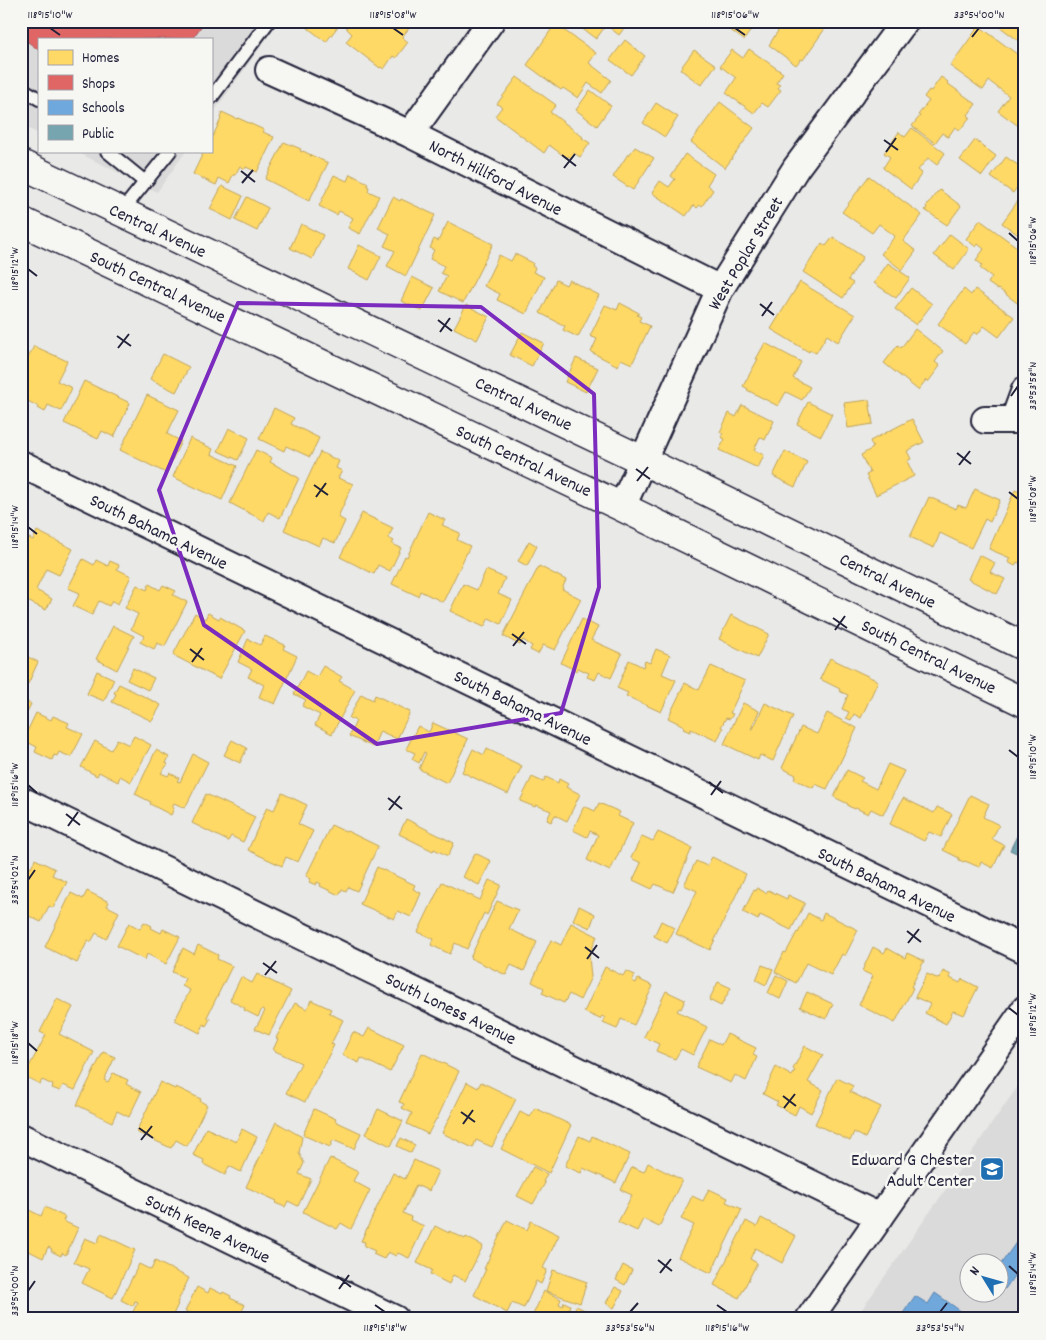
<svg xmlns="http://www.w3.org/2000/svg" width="1046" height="1340" viewBox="0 0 1046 1340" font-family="Dekko,sans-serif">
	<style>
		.built { fill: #dadada; fill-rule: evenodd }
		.homes { fill: #ffd966; stroke: #bda259 }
		.shops { fill: #e06666; stroke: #a75259 }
		.schools { fill: #6fa8dc; stroke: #5880ac }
		.public { fill: #76a5af; stroke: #5d7e8c }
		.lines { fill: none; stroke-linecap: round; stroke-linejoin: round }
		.lane-casing { stroke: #22223b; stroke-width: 16 }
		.street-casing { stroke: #22223b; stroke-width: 30 }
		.primary-casing { stroke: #22223b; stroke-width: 31 }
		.lane { stroke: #f6f6f2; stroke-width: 12 }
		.street { stroke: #f6f6f2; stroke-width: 26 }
		.primary { stroke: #f6f6f2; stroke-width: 28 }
		.marked { fill: none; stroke: #7b2cbf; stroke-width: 4; stroke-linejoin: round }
		.ticks { fill: none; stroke: #22223b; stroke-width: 2 }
		.labels { text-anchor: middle; stroke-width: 5; stroke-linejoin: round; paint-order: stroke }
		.street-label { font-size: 18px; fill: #22223b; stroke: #f6f6f2 }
		.poi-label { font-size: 18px; fill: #22223b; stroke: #f6f6f2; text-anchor: end }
		.neatline { fill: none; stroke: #22223b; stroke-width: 2 }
		.ticks-label { font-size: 12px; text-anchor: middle; fill: #22223b }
	</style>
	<rect width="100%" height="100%" fill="#e9e9e7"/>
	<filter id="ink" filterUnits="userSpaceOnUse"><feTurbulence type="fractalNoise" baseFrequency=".02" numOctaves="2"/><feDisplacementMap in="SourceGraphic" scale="10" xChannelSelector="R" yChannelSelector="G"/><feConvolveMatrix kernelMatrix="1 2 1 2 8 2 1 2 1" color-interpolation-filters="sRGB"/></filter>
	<g filter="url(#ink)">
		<g class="built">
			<polygon points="21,21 279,21 211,116 211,39 39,39 39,134 21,125"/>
			<polygon points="75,151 186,151 157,192"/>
			<path d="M1025,1076V1319H855ZM968,1262H998V1292H968Z"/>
		</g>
		<g class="homes">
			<polygon points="299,21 342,21 326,42"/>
			<polygon points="346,21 402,21 410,27 402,37 408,42 396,58 393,56 384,69 381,67 380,68 346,42 352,34 347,29"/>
			<polygon points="572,21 629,21 619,35 606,25 596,39"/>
			<polygon points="724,21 757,21 744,40 722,24"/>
			<polygon points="780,21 812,21 824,30 803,60 801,59 796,65 769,45 783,23"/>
			<polygon points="992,21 1025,21 1025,33 1019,41"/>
			<polygon points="555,24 596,53 589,63 611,80 602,93 588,83 578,98 563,88 561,90 527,65"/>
			<polygon points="979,26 1025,60 1025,94 1021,99 1025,101 1025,121 1020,127 998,111 1009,96 989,81 983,90 950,66"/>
			<polygon points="625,40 645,56 631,75 610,60"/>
			<polygon points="749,49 783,73 776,83 780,85 778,88 781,90 768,107 762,103 754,113 726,93 736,78 720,66 732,50 743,58"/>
			<polygon points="694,50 716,65 701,85 680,69"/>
			<polygon points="517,77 556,105 550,112 583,137 582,138 590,143 580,157 574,153 571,158 568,156 567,158 549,145 544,153 495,116 502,107 497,104"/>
			<polygon points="941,77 948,82 947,83 976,104 968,115 970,117 960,130 955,127 948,137 942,133 935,143 912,126 920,116 918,115 929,101 924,97 929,90 931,91"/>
			<polygon points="590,90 611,106 597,126 576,110"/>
			<polygon points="720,102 754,128 725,168 691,142"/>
			<polygon points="656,103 678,117 665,137 643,123"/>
			<polygon points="222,112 237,119 238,118 264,130 263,132 274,137 257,172 246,167 245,169 240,166 235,175 233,175 229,183 219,178 216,185 193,174 204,151 211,151 211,140 221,119 220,118"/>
			<polygon points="912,128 945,153 937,165 928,158 918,170 922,173 911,189 883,168 890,157 884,153 899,132 905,137"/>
			<polygon points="975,140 996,156 982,176 960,160"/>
			<polygon points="284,142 301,149 300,151 302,152 303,151 311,155 310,156 311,156 311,155 328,163 309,201 265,179"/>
			<polygon points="635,147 654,158 633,190 613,177 628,154 629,155"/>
			<polygon points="685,154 714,174 707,185 713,190 702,206 700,205 697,208 694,205 686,216 652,193 660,181 669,187 675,179 671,176"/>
			<polygon points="1006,157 1025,170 1025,176 1013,193 991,177"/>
			<polygon points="350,174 368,183 367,186 369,187 368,191 379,196 360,234 348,228 353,218 339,211 337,215 319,206 334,175 347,181"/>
			<polygon points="869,176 922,215 903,241 916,251 902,270 881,254 895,236 879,224 872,233 842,212"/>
			<polygon points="222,186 243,196 232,220 210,209"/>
			<polygon points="940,190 961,206 947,225 925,210 927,208 926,207 937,192 938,192"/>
			<polygon points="1023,194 1025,195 1025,240 1002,223"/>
			<polygon points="247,197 268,208 257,231 235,220"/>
			<polygon points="393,197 400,201 401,199 435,215 406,276 387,266 395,251 384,246 390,234 378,228"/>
			<polygon points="980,220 1025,253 1025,301 1021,306 999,289 998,290 988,283 992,277 980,268 982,265 976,260 984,249 978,244 976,247 966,239"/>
			<polygon points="448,222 493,244 463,303 439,291 447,276 441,273 444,266 430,259 434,250 430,248 434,239 438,241"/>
			<polygon points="301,224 323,235 312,259 290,248"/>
			<polygon points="950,234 969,249 954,270 934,255"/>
			<polygon points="833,237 863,257 848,280 853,283 843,298 803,272 822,243 826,246"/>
			<polygon points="359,245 381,256 369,280 348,269"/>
			<polygon points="515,254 533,263 532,266 535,268 533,272 544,277 526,314 497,300 500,294 484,286 499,255 511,261"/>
			<polygon points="888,263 910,278 896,298 874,283"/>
			<polygon points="412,277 434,288 422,311 401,301"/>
			<polygon points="556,280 566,285 569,280 599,295 578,337 563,330 565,326 540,313"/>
			<polygon points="800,282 855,315 838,342 827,335 816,353 810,350 809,352 771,329"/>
			<polygon points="911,288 932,304 916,325 895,309"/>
			<polygon points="964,289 971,295 975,289 1014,317 999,337 984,326 977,335 974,332 965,344 938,324"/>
			<polygon points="620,303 639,313 637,315 641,317 639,321 650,326 632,364 621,359 618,366 591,352 597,339 590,336 605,305 617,310"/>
			<polygon points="466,305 489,317 477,340 454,328"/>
			<polygon points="915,329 943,351 935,362 940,366 928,382 926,380 918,390 884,363 898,345 901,348"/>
			<polygon points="522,332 544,343 532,366 510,355"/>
			<polygon points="765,343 801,362 793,378 810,387 802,400 786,392 778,406 747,390 748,389 743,386 758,359 756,359"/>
			<polygon points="34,346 67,361 57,381 72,388 61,411 48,405 45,412 38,408 39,407 26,400 24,403 21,402 21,372"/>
			<polygon points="163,354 189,367 176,392 150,379"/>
			<polygon points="576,358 598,368 586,392 565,382"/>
			<polygon points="84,381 130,403 114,437 102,431 98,439 64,423"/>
			<polygon points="147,395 179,410 167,434 181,441 166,473 120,450"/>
			<polygon points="869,400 873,424 848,428 844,403"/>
			<polygon points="808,402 832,414 821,436 797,424"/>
			<polygon points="742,405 774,421 765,440 760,437 754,450 764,455 758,468 719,450 725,439 721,437 723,434 720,432 729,413 736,417"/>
			<polygon points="274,408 294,418 291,424 319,438 310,457 286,446 284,451 259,439"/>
			<polygon points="912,419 924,442 907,451 911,459 907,461 914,476 876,495 866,475 870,473 861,455 873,448 870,441"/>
			<polygon points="229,428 249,438 238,460 218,451"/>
			<polygon points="190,438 213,449 211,454 237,466 222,500 173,477"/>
			<polygon points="256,450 272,458 270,462 299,478 280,518 268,512 264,521 230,503"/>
			<polygon points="785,451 807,462 795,487 773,476"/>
			<polygon points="320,452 339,461 336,468 342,471 338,478 353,484 338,517 345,521 335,543 323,538 319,546 284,530"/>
			<polygon points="975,489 1000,500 990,522 985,519 971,548 940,533 934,548 910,537 929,497 956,509 958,505 966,508"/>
			<polygon points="1015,490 1025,494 1025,566 1017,562 1015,566 1008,562 1010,558 989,549"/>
			<polygon points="428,512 445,520 442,525 460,533 457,540 470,546 443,602 420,591 418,596 392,584 405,556 407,557"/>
			<polygon points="362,513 393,528 388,538 394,541 392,544 401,548 390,571 378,565 374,574 340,557"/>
			<polygon points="37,531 73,549 59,575 46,569 36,590 52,599 46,610 21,598 21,537 22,535 33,540"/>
			<polygon points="529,541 537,546 527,566 518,561"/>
			<polygon points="979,555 995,563 990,572 1005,579 997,594 968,579"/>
			<polygon points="83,559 94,565 96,560 108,566 110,561 119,565 117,569 131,576 118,604 112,601 109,606 99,601 92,615 73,606 80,593 68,588"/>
			<polygon points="539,566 566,580 562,589 581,599 555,650 543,645 538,654 530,650 532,646 523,640 520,645 503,636"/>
			<polygon points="486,570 505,578 498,594 512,600 501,624 489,618 484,627 450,611 463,584 477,590"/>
			<polygon points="149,584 160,590 163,585 176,591 173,595 187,602 165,646 157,643 154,649 140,642 144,636 131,629 138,614 125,608 137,585 147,590"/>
			<polygon points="195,613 205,619 208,613 219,619 220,617 245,631 219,679 173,655"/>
			<polygon points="731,615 769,634 757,658 719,639"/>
			<polygon points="582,619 598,627 591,640 622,654 611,678 599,672 595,680 587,677 589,673 578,668 577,671 561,663"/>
			<polygon points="113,626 134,636 117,670 96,659"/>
			<polygon points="265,636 285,645 283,649 297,656 275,704 259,697 264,685 248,677 252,669 238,662 248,639 260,645"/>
			<polygon points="656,649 670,655 662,674 676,680 661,712 626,696 628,693 617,688 629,660 643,667 645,661 650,663"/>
			<polygon points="26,656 38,662 28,684 21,681 21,667"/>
			<polygon points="830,658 878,681 861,718 854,714 851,720 846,718 849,712 842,709 848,695 839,691 840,689 820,679"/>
			<polygon points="323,666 342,677 339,681 355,690 332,734 315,725 320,715 302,706 306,700 294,694 306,671 317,677"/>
			<polygon points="711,666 745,681 730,713 733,714 730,719 726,718 721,727 723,728 717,741 691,729 690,732 683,729 684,726 668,718 685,683 699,690"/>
			<polygon points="133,668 154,678 148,690 127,680"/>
			<polygon points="97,671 114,679 104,701 87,694"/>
			<polygon points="119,684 161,705 152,721 112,702 116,694 114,693"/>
			<polygon points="361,694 373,700 375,695 410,712 397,739 380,731 373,747 349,736 356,721 349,718"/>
			<polygon points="21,699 31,704 21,724"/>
			<polygon points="743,703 759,711 751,729 753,729 765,703 793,716 773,761 760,755 758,760 724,744"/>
			<polygon points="36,713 51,720 53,716 69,723 67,727 83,734 71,757 59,752 57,756 54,755 52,760 35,752 37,747 23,740"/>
			<polygon points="827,713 857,728 827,789 815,784 813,788 794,779 796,775 782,768 801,727 817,734"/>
			<polygon points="433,723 468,739 447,783 419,769 426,753 424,752 419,763 412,759 415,753 406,749 418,726 429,732"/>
			<polygon points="134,736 151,745 131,782 120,776 118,782 99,772 97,776 81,767 95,741 111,750 117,739 129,745"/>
			<polygon points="232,740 247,748 240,763 224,755"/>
			<polygon points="473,749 484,755 487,749 522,766 508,794 462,772"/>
			<polygon points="156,750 169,757 166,763 168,764 161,773 168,776 170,773 179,778 177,781 180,782 193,754 208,762 185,808 174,803 172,807 174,808 171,815 150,804 151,802 135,794"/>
			<polygon points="888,764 904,771 883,815 871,809 868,814 856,808 855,809 848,806 848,804 834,797 847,770 863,778 860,781 876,789"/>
			<polygon points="532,777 543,782 546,777 558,783 559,779 568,784 566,787 580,794 567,821 555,815 551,822 547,820 551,811 536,805 535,807 520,801"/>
			<polygon points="282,793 307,805 298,824 313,831 298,862 286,857 282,866 248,850 267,807 274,810"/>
			<polygon points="206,794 255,817 243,842 231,836 228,841 192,823"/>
			<polygon points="970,795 989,804 983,817 999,825 992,839 1004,845 993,868 981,862 979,867 965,861 964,862 959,860 959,858 943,850"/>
			<polygon points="903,798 934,813 937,807 952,814 941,837 929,832 924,841 890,824"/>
			<polygon points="599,803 620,812 618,816 633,823 610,871 587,860 598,835 590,831 587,837 573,830 584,806 595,811"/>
			<polygon points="406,819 454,843 448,856 434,849 433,851 399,834"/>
			<polygon points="331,825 346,832 347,831 378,846 357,891 348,887 346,891 342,889 339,895 320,886 321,884 317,882 316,885 309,882 311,879 306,876"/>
			<polygon points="658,832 692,848 673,892 655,884 652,889 633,880 641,863 631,858 642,836 653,841"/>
			<polygon points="475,853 491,861 479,885 463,877"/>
			<polygon points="712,857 746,874 710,950 676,934 697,891 684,885 696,861 707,866"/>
			<polygon points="35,859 55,869 52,875 67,882 53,908 49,906 41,922 21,912 21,863 31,868"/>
			<polygon points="377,867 415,885 413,889 421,893 411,917 398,911 394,919 360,904"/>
			<polygon points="489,880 501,885 487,915 484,913 467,949 455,943 450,954 431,945 434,939 418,932 442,882 480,900"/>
			<polygon points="757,888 766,893 768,890 787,899 788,895 805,903 791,930 760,915 758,920 743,912 754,890 756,891"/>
			<polygon points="87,891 109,902 107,906 119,912 106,939 96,933 91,942 88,940 77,963 45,947 71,893 83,899"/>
			<polygon points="497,901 518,910 509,929 537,942 524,971 511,965 506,975 470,958"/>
			<polygon points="579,906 595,914 590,928 573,920"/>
			<polygon points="808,913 821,920 824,913 858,930 845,956 842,954 831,975 806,963 796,983 775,972 784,952 786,953 797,932 798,933"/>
			<polygon points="661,921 675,928 667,943 654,936"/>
			<polygon points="144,922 152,926 151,928 161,933 163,929 180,937 166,964 147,954 145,960 117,946 129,923 140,929"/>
			<polygon points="571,923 597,936 589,956 591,977 580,1000 569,994 564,1003 542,993 544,988 532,982 551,940 561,945"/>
			<polygon points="198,945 218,955 217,959 232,966 207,1017 210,1019 206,1026 204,1024 200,1033 175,1020 190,990 182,986 185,978 172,972 183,948 194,954"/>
			<polygon points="873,947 884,953 887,948 905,958 907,953 924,961 911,987 913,988 895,1023 859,1005 873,976 862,971"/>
			<polygon points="762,965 773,969 766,985 756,980"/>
			<polygon points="605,967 623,976 626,971 635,975 632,981 636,983 638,979 653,986 634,1025 621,1019 617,1029 603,1023 605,1018 602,1016 600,1019 584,1012"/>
			<polygon points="943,971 951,975 950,978 960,983 962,979 978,987 964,1015 953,1011 946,1024 925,1013 930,1004 915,997 927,974 939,979"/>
			<polygon points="257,974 291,991 269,1035 255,1029 265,1011 262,1009 258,1017 244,1010 245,1008 230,1000 241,977 252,983"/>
			<polygon points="776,975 788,981 780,999 768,993"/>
			<polygon points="718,982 731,988 721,1006 709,1000"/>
			<polygon points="666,991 685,1000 681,1009 679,1008 677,1011 699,1022 699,1023 707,1027 693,1055 681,1049 675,1059 656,1051 659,1044 644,1037"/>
			<polygon points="807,992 833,1004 826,1019 800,1007"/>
			<polygon points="57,999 73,1007 59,1034 94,1052 75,1090 63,1085 60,1091 52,1088 53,1085 42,1080 40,1084 24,1076 46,1035 40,1032"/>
			<polygon points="311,1000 331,1009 329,1013 343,1020 331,1044 334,1045 305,1102 286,1093 301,1063 273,1050 278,1039 276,1038 295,1003 307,1009"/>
			<polygon points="369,1028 404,1045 390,1072 361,1058 359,1063 342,1055 353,1032 364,1037"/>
			<polygon points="727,1034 756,1048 753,1055 757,1057 746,1081 735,1075 731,1083 696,1067 710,1039 721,1045"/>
			<polygon points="21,1036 27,1039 21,1051"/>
			<polygon points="805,1046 823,1055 808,1082 823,1090 811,1113 799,1106 795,1115 776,1105 778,1102 763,1094 776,1067 792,1076 795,1071 793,1069"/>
			<polygon points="103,1052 115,1057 104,1080 108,1082 113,1073 128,1080 126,1084 141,1092 129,1117 117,1111 112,1122 77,1105"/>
			<polygon points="422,1053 459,1071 437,1119 436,1119 428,1134 407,1124 412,1113 402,1108 404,1104 399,1102"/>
			<polygon points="837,1078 853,1086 850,1092 881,1107 865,1138 854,1132 850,1141 815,1124"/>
			<polygon points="160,1082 175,1089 176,1087 201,1099 200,1101 207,1105 187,1146 176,1140 171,1148 136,1132"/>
			<polygon points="467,1082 478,1088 481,1082 516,1099 492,1147 476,1140 473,1148 442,1133"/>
			<polygon points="535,1108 571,1125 549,1173 501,1149 520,1112 530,1117"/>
			<polygon points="314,1109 336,1119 335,1121 361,1133 354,1149 333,1140 330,1147 303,1135"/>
			<polygon points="378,1109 403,1121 391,1146 366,1134"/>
			<polygon points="276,1122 302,1137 299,1153 304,1163 299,1174 311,1179 298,1206 288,1201 285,1207 275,1203 277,1201 246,1187"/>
			<polygon points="206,1128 236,1142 242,1129 257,1137 241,1172 229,1166 225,1175 203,1164 204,1160 193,1155"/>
			<polygon points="579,1136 590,1141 592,1136 630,1154 616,1183 583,1168 581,1173 565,1166"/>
			<polygon points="401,1138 415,1145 411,1153 397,1146"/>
			<polygon points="330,1158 358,1172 353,1181 370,1190 351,1229 341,1223 337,1229 303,1212"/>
			<polygon points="414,1160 438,1171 429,1191 416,1185 403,1213 411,1217 410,1220 424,1226 409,1258 398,1253 396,1256 388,1252 384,1259 373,1254 375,1251 364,1246 365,1242 361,1241 393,1173 405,1179"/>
			<polygon points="648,1163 682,1180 659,1227 643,1219 637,1231 618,1222 632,1195 621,1190 632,1167 644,1172"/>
			<polygon points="533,1167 547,1174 543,1182 545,1183 533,1204 517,1196"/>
			<polygon points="709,1189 728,1198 726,1202 742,1209 711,1273 678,1257 694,1225 681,1219 692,1196 703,1201"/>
			<polygon points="21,1195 27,1198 21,1210"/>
			<polygon points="45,1207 65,1217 63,1221 78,1228 66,1255 62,1253 61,1256 51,1251 52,1249 48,1247 43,1258 29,1251 27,1256 21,1254 21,1226 29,1210 41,1216"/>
			<polygon points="761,1218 796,1236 782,1263 755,1248 750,1259 757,1263 739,1298 714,1285 746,1221 757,1227"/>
			<polygon points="507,1220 527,1230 531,1221 559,1235 543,1268 547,1270 541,1284 536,1281 524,1308 512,1303 507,1313 474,1295 486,1269 484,1269"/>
			<polygon points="435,1226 449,1233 449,1231 465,1239 466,1237 483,1246 465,1281 453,1275 449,1284 430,1274 432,1270 417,1263"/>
			<polygon points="101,1234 135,1250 113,1298 82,1283 89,1269 74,1262 85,1238 97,1243"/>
			<polygon points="155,1261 189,1278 177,1303 178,1304 171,1319 129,1319 138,1302 135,1301 133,1306 121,1300 139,1264 151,1270"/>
			<polygon points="623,1265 632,1270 625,1285 616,1280"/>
			<polygon points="553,1270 587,1282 580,1303 546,1291"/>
			<polygon points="197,1287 208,1293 210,1288 222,1294 223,1292 231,1296 230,1298 245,1305 238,1319 190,1319 193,1314 185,1311"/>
			<polygon points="615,1287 623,1291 614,1308 606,1303"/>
			<polygon points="544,1291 561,1299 559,1304 563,1306 564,1302 570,1305 569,1308 574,1311 576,1306 591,1313 588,1319 531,1319"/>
		</g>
		<polygon class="shops" points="21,21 205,21 192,39 39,39 39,50 21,37"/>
		<g class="schools">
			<polygon points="1020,1237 1025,1241 1025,1260 1005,1289 998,1284 998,1268"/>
			<polygon points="935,1293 972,1319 899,1319 915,1296 928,1304"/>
		</g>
		<polygon class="public" points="1025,820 1025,857 1010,850"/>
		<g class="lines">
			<defs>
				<g id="lane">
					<polyline points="21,88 39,99"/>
					<polyline points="211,98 269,21"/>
					<polyline points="107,151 145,182"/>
					<polyline points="121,212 170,151"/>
				</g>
				<g id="street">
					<polyline points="269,70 410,134 720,289"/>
					<polyline points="410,134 491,21"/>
					<polyline points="985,420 1014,420 1025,390"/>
					<polyline points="21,464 1025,950"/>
					<polyline points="622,507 720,289 796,168 905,21"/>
					<polyline points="21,800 880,1217"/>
					<polyline points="21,1137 395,1319"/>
					<polyline points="809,1319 1025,1009"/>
				</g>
				<g id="primary">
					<polyline points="21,164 642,460 1025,647"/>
					<polyline points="21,221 622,507 1025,703"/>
				</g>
			</defs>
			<use href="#lane" class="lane-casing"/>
			<use href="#street" class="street-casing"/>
			<use href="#primary" class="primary-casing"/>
			<use href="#lane" class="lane"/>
			<use href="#street" class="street"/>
			<use href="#primary" class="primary"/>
		</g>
	</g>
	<path class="marked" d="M238,303L481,307L594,394L599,587L561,713L377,744L204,625L159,490Z"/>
	<path class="ticks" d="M50,28L60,35M393,28L403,35M735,28L745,35M972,37L979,28M884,140L898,150M886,152L896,138M562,155L576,166M564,168L575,154M241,171L255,182M242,183L253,170M1009,233L1018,241M28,269L37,276M760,304L774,315M762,316L772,302M438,320L452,331M440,332L450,318M117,336L131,346M118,348L129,334M1011,396L1018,386M957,453L971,464M959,465L970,451M636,469L650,479M637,481L648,467M314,485L328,495M1009,492L1018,499M316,497L326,483M28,527L37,534M833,618L847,628M835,630L845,616M512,634L526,644M513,646L524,632M190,649L204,660M192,662L202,648M1009,750L1018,757M709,782L723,793M28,785L37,793M711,795L721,781M388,798L402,809M389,810L400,796M66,814L80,825M68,826L78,812M28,880L35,870M907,931L921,942M908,943L919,929M585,947L599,958M587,959L597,945M263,963L277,973M265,975L276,961M1009,1008L1018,1015M28,1043L37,1051M783,1096L796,1106M784,1108L795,1094M461,1112L475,1122M463,1124L473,1110M139,1128L153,1138M141,1140L152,1126M658,1260L672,1271M1009,1266L1018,1274M660,1273L671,1259M337,1276L351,1287M339,1289L349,1275M28,1291L35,1281M375,1305L385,1312M717,1305L727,1312M630,1312L638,1303M940,1312L947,1303"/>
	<defs>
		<symbol id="school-square" viewBox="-11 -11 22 22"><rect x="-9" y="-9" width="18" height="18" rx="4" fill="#1f6fb2" stroke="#f6f6f2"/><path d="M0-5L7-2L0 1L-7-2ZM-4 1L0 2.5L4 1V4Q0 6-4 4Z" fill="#fff"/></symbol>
	</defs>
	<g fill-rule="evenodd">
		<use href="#school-square" x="978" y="1155" width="28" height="28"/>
	</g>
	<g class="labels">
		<g class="street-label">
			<text transform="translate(496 177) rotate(27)" y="6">North Hillford Avenue</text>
			<text transform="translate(158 230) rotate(25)" y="6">Central Avenue</text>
			<text transform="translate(745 253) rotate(-59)" y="6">West Poplar Street</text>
			<text transform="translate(158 286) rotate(25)" y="6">South Central Avenue</text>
			<text transform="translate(524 403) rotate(25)" y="6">Central Avenue</text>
			<text transform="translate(524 460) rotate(25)" y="6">South Central Avenue</text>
			<text transform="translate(159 531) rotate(26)" y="6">South Bahama Avenue</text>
			<text transform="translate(888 580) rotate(26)" y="6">Central Avenue</text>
			<text transform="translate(929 656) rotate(26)" y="6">South Central Avenue</text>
			<text transform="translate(523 707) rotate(26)" y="6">South Bahama Avenue</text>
			<text transform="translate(887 884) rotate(26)" y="6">South Bahama Avenue</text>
			<text transform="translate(451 1008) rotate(26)" y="6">South Loness Avenue</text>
			<text transform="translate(208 1228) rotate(26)" y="6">South Keene Avenue</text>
		</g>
		<g class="poi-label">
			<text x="974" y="1165">Edward G Chester<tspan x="974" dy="21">Adult Center</tspan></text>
		</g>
	</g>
	<rect width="1046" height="1340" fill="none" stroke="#f6f6f2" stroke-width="55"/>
	<rect x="38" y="38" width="175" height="115" fill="#f6f6f2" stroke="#a1a1a9"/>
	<rect x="48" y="50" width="25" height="15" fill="#ffd966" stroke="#a1a1a9"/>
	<text x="82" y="62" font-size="15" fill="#22223b">Homes</text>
	<rect x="48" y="75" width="25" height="15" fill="#e06666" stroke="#a1a1a9"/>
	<text x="82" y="88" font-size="15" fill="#22223b">Shops</text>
	<rect x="48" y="100" width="25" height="15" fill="#6fa8dc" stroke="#a1a1a9"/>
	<text x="82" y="112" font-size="15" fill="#22223b">Schools</text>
	<rect x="48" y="125" width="25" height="15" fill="#76a5af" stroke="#a1a1a9"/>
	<text x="82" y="138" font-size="15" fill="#22223b">Public</text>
	<g transform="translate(984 1278) rotate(307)"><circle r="24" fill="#f6f6f2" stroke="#a1a1a9"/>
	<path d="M0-4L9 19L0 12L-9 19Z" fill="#1f6fb2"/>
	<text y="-8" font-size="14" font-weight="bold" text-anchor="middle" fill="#22223b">N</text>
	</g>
	<rect x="28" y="28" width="990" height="1284" class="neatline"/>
	<g class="ticks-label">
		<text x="50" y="18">118°15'10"W</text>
		<text x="393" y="18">118°15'08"W</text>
		<text x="735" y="18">118°15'06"W</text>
		<text x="979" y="18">33°54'00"N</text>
		<text transform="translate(1032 241) rotate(-90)" y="4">118°15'06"W</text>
		<text transform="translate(14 269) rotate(-90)" y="4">118°15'12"W</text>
		<text transform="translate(1032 386) rotate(-90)" y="4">33°53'58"N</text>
		<text transform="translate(1032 499) rotate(-90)" y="4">118°15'08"W</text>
		<text transform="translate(14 527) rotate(-90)" y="4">118°15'14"W</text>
		<text transform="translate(1032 757) rotate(-90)" y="4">118°15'10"W</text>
		<text transform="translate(14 785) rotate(-90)" y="4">118°15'16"W</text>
		<text transform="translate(14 880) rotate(-90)" y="4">33°54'02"N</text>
		<text transform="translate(1032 1015) rotate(-90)" y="4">118°15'12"W</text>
		<text transform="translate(14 1043) rotate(-90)" y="4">118°15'18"W</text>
		<text transform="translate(1032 1274) rotate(-90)" y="4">118°15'14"W</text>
		<text transform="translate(14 1291) rotate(-90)" y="4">33°54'00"N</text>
		<text x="385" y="1331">118°15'18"W</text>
		<text x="630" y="1331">33°53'56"N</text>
		<text x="727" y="1331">118°15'16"W</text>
		<text x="940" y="1331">33°53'54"N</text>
	</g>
</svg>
